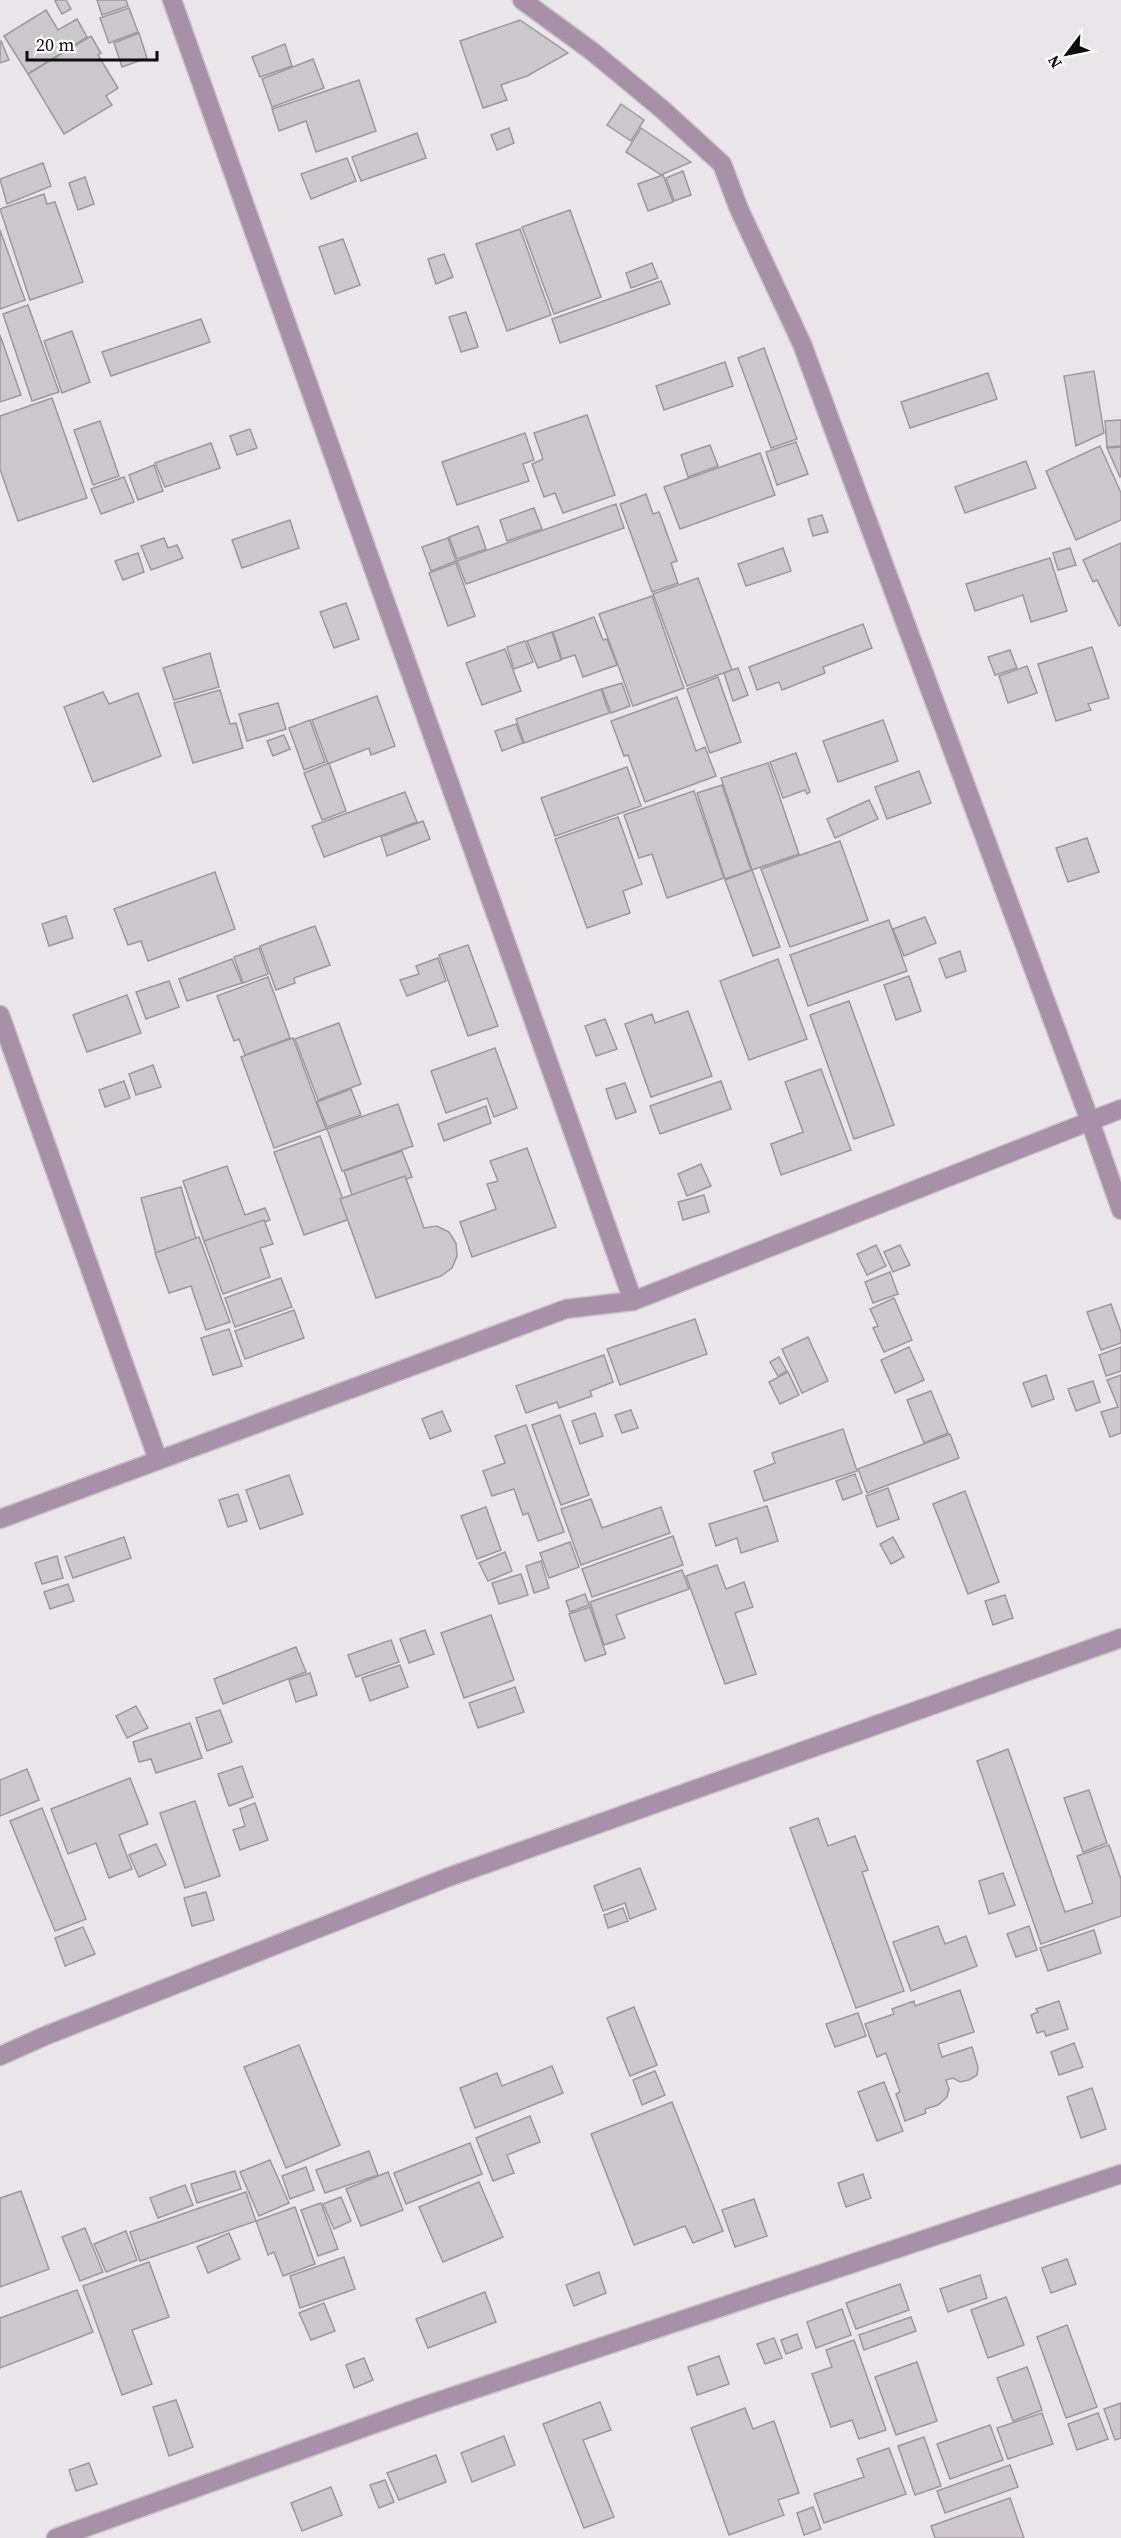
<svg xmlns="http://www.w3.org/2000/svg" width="1121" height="2538" viewBox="0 0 1121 2538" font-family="'Source Serif 4',serif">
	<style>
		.building { fill: #ccc7cb; stroke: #9e999d; stroke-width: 1.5 }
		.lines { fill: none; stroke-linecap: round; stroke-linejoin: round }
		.minor-casing { stroke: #c7c2c6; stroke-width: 21 }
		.minor { stroke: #a891a8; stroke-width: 18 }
	</style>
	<rect width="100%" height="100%" fill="#eae5e9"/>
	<g class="building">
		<polygon points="57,0 66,0 71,9 62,14 55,1"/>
		<polygon points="97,0 126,0 128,6 102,15"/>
		<polygon points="129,8 138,32 109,43 100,18"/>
		<polygon points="46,10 58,30 77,19 87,37 28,74 4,36"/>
		<polygon points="520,20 568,53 527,76 501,85 507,100 483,108 460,41"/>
		<polygon points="139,33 147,58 122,67 114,43"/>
		<polygon points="91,36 101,53 98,55 118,88 106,96 112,105 64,134 28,74"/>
		<polygon points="1,41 9,60 0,63 0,42"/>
		<polygon points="285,44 292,66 260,77 252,57"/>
		<polygon points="313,59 324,88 272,107 262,79"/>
		<polygon points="359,80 376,131 316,152 306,121 279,131 272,109"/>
		<polygon points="621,104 644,120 631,141 607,125"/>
		<polygon points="509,128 514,143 497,150 491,135"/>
		<polygon points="641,128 691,162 661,175 626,152"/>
		<polygon points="417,133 426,158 361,181 352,157"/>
		<polygon points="347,158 356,181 311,199 301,174"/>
		<polygon points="43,163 51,186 7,204 0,179"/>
		<polygon points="683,171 691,195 674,201 666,178"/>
		<polygon points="663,175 673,202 648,211 638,184"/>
		<polygon points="85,177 94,204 78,210 69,183"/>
		<polygon points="44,194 47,204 55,202 83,282 30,300 0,209"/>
		<polygon points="570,210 601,297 554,314 522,227"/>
		<polygon points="520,229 551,315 507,331 476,244"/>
		<polygon points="0,230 25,300 0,309"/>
		<polygon points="343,239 360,285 335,294 319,247"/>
		<polygon points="444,254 453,277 436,284 428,259"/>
		<polygon points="652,263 658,278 631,288 626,273"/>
		<polygon points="661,281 670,304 560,343 552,319"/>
		<polygon points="28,305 59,392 32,401 3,314"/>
		<polygon points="466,312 478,347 461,352 449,317"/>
		<polygon points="201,319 210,342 111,376 102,352"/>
		<polygon points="72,331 90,382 62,393 44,341"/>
		<polygon points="0,335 21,395 0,402"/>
		<polygon points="764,348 797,439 771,448 738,358"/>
		<polygon points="725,362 733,386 664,410 656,386"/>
		<polygon points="1094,371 1104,433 1076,446 1064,376"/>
		<polygon points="988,373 997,399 910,428 901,402"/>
		<polygon points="52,398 87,498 18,521 0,469 0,416"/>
		<polygon points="587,415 615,495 563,513 555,493 544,497 532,464 543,459 534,433"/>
		<polygon points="1121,420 1121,446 1107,447 1105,421"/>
		<polygon points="100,421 119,476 93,485 74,430"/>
		<polygon points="250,429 257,448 237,455 230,436"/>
		<polygon points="525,433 534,460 523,464 529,481 457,505 442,462"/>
		<polygon points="796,442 808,474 777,485 766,452"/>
		<polygon points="211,443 220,468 165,487 155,463"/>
		<polygon points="710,445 718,466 688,477 681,455"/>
		<polygon points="1100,446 1121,493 1121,520 1076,540 1046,471"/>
		<polygon points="1121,447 1121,476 1120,477 1107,448"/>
		<polygon points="760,453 775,495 680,529 664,487"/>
		<polygon points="1026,461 1036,488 965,513 955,487"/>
		<polygon points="154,465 163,491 138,500 129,475"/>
		<polygon points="124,477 134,502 101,514 91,489"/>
		<polygon points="646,494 653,514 659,512 677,561 671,563 678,583 652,592 620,504"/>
		<polygon points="616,504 624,528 466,584 457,561"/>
		<polygon points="534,508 542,529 507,541 500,520"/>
		<polygon points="822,515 828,532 813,536 808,519"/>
		<polygon points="290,520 299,548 242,568 232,540"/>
		<polygon points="478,526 486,549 457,559 449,537"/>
		<polygon points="164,538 168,548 177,545 183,558 151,570 141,546"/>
		<polygon points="448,538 456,561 431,571 422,547"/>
		<polygon points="1121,543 1121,625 1119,626 1097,580 1093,582 1083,560"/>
		<polygon points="783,548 791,571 746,586 738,564"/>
		<polygon points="1070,548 1076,565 1058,570 1053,553"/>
		<polygon points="138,553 144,572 123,580 115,561"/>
		<polygon points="1050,558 1067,611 1031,622 1023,595 975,611 966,584"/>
		<polygon points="456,563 475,616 448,626 429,573"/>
		<polygon points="698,578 732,670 687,686 653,594"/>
		<polygon points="652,596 684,688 633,706 599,614"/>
		<polygon points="346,603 359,639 334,648 320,612"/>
		<polygon points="594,617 603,640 607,639 617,665 583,677 575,655 562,659 553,632"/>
		<polygon points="863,624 872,648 823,667 825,673 782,690 779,682 757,690 749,667"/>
		<polygon points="552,632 561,660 538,668 527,641"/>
		<polygon points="525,641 533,662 514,669 507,647"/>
		<polygon points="1092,647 1109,698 1088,704 1091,710 1056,721 1038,664"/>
		<polygon points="505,649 521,691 482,705 466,663"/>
		<polygon points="1010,650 1017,668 995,675 988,657"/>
		<polygon points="210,653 219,687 174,700 163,668"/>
		<polygon points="1027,666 1037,693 1008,703 999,676"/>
		<polygon points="738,668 748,695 733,701 724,673"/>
		<polygon points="718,677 741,742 710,753 687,689"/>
		<polygon points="622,683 630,706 611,713 602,689"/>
		<polygon points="601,689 609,713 524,743 516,719"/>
		<polygon points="220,690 230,724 236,723 243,748 193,763 174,703"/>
		<polygon points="103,692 109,704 138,693 161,756 93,782 64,707"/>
		<polygon points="377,696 395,746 371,755 369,748 328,764 312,720"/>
		<polygon points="677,697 696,751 705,747 716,776 645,802 628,755 624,756 611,721"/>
		<polygon points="278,703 286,729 247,741 239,714"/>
		<polygon points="310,720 325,762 304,770 289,728"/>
		<polygon points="883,720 898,761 838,782 823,741"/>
		<polygon points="516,724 523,743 502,751 495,731"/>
		<polygon points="284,735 290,749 273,756 267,741"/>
		<polygon points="796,753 810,792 807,794 805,790 783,798 770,762"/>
		<polygon points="329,763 346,811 322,820 304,773"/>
		<polygon points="768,763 799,854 752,870 721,778"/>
		<polygon points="627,767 641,806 555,836 541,798"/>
		<polygon points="919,771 931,803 887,819 875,787"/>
		<polygon points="722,785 751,870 725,879 697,793"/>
		<polygon points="694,791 724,878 667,898 652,854 639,858 624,815"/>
		<polygon points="405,792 417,822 324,857 312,826"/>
		<polygon points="869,800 878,819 835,838 827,819"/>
		<polygon points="618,817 642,884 623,891 630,913 587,928 555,839"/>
		<polygon points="423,821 430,839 387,856 381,837"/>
		<polygon points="1087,838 1099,872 1068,882 1056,848"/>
		<polygon points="840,841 868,920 790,947 761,869"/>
		<polygon points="752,870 780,947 753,956 725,880"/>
		<polygon points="215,872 235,929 148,961 141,941 128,945 114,909"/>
		<polygon points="66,916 73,938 49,946 42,924"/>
		<polygon points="925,917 936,943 904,956 893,929"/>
		<polygon points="889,920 907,971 808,1006 790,955"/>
		<polygon points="315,926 330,965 294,978 295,983 276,990 260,946"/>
		<polygon points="468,945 498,1026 468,1036 439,955"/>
		<polygon points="259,948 268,974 243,983 234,957"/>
		<polygon points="960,951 966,971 946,978 939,959"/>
		<polygon points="438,958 446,981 407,996 400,980 419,974 416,966"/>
		<polygon points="232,959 242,983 187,1001 179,979"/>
		<polygon points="778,959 807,1039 749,1060 720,981"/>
		<polygon points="909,976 921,1011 896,1020 884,985"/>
		<polygon points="268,977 290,1038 245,1055 239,1039 234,1041 217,996"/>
		<polygon points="169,981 179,1007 146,1019 136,992"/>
		<polygon points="127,995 141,1033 87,1052 73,1015"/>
		<polygon points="849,1001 894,1125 854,1139 810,1015"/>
		<polygon points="688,1011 712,1076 651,1097 625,1024 652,1014 655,1023"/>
		<polygon points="605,1019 617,1049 596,1056 585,1026"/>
		<polygon points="339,1023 361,1084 318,1100 295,1039"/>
		<polygon points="293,1038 326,1129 274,1148 241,1057"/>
		<polygon points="495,1048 517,1108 494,1117 487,1098 446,1113 431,1071"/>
		<polygon points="153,1065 161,1087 136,1095 129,1074"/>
		<polygon points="821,1069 851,1150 781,1175 771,1144 803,1132 785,1082"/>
		<polygon points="124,1081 130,1098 105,1107 99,1090"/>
		<polygon points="721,1081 731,1109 660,1134 650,1106"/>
		<polygon points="625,1083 636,1112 616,1119 606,1089"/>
		<polygon points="351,1089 361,1115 327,1127 317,1102"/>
		<polygon points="398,1104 413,1146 342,1171 327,1129"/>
		<polygon points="486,1106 491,1123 444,1141 438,1124"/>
		<polygon points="320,1136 350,1219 304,1235 274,1152"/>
		<polygon points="527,1148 556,1227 472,1257 460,1222 496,1209 487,1184 498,1181 490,1161"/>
		<polygon points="402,1151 412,1177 353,1198 344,1171"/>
		<polygon points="701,1164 711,1186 687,1196 678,1174"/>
		<polygon points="227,1166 245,1215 265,1208 270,1220 205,1244 183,1181"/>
		<polygon points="405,1176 424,1228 437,1226 449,1232 456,1243 457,1256 452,1268 441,1276 376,1298 340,1199"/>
		<polygon points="181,1187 197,1242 156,1254 141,1198"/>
		<polygon points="704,1195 709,1212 683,1220 678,1202"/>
		<polygon points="264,1220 273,1244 260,1248 270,1277 223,1294 204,1241"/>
		<polygon points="199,1237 230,1322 206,1330 191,1286 169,1293 155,1253"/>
		<polygon points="876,1245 886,1266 867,1275 857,1254"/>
		<polygon points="900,1245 910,1265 893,1272 884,1252"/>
		<polygon points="890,1272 898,1294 873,1303 865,1282"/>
		<polygon points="281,1278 292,1307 235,1327 225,1298"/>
		<polygon points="894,1298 912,1340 884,1352 873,1328 878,1326 870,1309"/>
		<polygon points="1111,1304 1121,1332 1121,1343 1101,1350 1087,1312"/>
		<polygon points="294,1310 304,1338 245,1359 235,1331"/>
		<polygon points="695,1319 707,1354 620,1385 607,1349"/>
		<polygon points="229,1329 242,1366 213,1375 201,1338"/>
		<polygon points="808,1337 828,1381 802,1393 782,1349"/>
		<polygon points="909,1347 924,1380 895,1393 881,1360"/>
		<polygon points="1121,1347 1121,1371 1106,1376 1099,1355"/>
		<polygon points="604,1355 613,1382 590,1391 592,1396 559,1408 557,1402 526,1413 516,1386"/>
		<polygon points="779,1357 787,1371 778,1376 770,1362"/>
		<polygon points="788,1372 799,1395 780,1404 769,1382"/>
		<polygon points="1046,1375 1054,1399 1032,1407 1023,1383"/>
		<polygon points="1121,1375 1121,1433 1110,1437 1101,1412 1118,1407 1107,1380"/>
		<polygon points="1093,1381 1100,1402 1076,1411 1068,1389"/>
		<polygon points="931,1391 948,1433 924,1443 907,1400"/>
		<polygon points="631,1410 638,1428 622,1433 615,1415"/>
		<polygon points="442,1411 451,1431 430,1439 422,1419"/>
		<polygon points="595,1413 603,1436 580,1444 572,1421"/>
		<polygon points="560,1415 589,1495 561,1505 532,1425"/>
		<polygon points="526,1425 564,1532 538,1541 528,1513 523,1515 514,1489 492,1496 483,1471 505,1463 495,1436"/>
		<polygon points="843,1429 857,1471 764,1501 754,1471 775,1463 772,1453"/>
		<polygon points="950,1434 959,1458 867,1493 858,1469"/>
		<polygon points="855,1474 862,1493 843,1500 836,1481"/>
		<polygon points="289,1475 303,1514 260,1529 246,1490"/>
		<polygon points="888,1488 899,1519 877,1527 866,1496"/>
		<polygon points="965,1491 999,1582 968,1594 933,1504"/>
		<polygon points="238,1494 247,1521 228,1527 219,1500"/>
		<polygon points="591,1499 602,1528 661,1507 670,1533 581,1565 561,1509"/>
		<polygon points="767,1506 778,1541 741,1553 737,1538 716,1546 709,1524"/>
		<polygon points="486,1507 501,1550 477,1559 461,1516"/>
		<polygon points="673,1536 683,1565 592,1597 582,1569"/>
		<polygon points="124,1537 131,1558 73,1578 65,1557"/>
		<polygon points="893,1537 904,1557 891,1564 880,1544"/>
		<polygon points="570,1542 579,1567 549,1578 540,1553"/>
		<polygon points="505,1552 512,1571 488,1581 479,1563"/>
		<polygon points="57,1556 63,1578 42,1584 35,1563"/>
		<polygon points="541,1561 549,1588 534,1593 526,1566"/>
		<polygon points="717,1565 726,1589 744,1582 753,1607 735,1613 756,1674 725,1684 686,1576"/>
		<polygon points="682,1570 689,1589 616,1615 625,1638 604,1645 590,1602"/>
		<polygon points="521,1574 528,1595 499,1604 492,1583"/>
		<polygon points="68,1584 74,1601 50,1609 44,1592"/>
		<polygon points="585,1594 589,1605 570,1612 566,1601"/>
		<polygon points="1005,1595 1013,1618 993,1625 985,1601"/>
		<polygon points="590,1607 606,1654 585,1661 569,1614"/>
		<polygon points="491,1615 514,1680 464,1698 441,1633"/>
		<polygon points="425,1630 434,1654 409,1663 400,1639"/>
		<polygon points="391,1640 399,1662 356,1677 348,1655"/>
		<polygon points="296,1647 306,1672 223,1704 214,1679"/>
		<polygon points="400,1665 408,1687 370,1701 362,1678"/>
		<polygon points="310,1673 317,1695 296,1702 289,1680"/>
		<polygon points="515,1687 524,1712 478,1728 469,1703"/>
		<polygon points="136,1706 148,1728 127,1738 116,1716"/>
		<polygon points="220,1710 232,1742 207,1751 196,1718"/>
		<polygon points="190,1723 202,1758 156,1773 151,1759 139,1762 133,1742"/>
		<polygon points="1008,1749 1065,1912 1093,1903 1077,1856 1109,1845 1121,1879 1121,1916 1041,1944 977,1761"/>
		<polygon points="242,1766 253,1797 229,1806 218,1774"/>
		<polygon points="27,1769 39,1800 0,1816 0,1780"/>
		<polygon points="130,1778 148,1824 119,1835 132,1869 109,1878 96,1843 68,1854 51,1809"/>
		<polygon points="1089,1790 1107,1843 1083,1852 1064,1798"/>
		<polygon points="195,1801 220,1876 185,1888 160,1813"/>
		<polygon points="255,1803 268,1840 240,1850 233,1830 245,1826 240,1809"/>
		<polygon points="42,1808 86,1919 55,1931 10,1821"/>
		<polygon points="818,1818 828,1846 855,1836 868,1870 862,1872 904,1991 856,2008 790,1828"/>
		<polygon points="156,1844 166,1865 139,1877 129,1855"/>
		<polygon points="640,1868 656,1909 630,1919 625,1903 603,1911 594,1886"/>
		<polygon points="1003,1873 1015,1905 989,1914 979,1881"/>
		<polygon points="206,1892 214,1920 192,1926 184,1898"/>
		<polygon points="623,1908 628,1921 608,1928 604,1915"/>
		<polygon points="938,1926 945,1944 966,1936 977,1966 911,1991 893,1942"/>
		<polygon points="1029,1926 1037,1950 1016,1957 1007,1934"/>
		<polygon points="83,1927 95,1954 65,1966 55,1938"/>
		<polygon points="1094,1930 1101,1953 1048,1971 1040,1948"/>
		<polygon points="960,1990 974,2032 938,2044 942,2057 972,2047 978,2067 977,2075 969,2080 960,2082 953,2078 946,2080 949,2089 947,2097 938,2105 925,2109 926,2113 905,2121 896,2094 900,2092 886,2053 877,2057 865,2024 894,2014 892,2009 914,2001 915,2006"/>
		<polygon points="1059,2001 1068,2029 1046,2036 1044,2031 1037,2033 1031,2015 1038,2012 1036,2009"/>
		<polygon points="634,2007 657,2065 630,2076 607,2018"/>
		<polygon points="858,2013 866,2036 835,2047 826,2024"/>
		<polygon points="1074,2043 1083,2067 1059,2075 1051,2052"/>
		<polygon points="299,2045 340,2145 286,2168 244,2067"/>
		<polygon points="552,2066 563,2093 475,2128 460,2088 497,2073 502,2086"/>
		<polygon points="655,2071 665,2095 642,2105 633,2080"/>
		<polygon points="884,2082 903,2131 877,2141 858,2092"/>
		<polygon points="1092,2088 1106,2129 1081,2138 1067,2097"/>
		<polygon points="672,2102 723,2231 693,2243 685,2226 634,2245 591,2134"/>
		<polygon points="530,2116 540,2142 507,2155 514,2173 493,2181 476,2138"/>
		<polygon points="470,2143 482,2174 406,2204 394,2173"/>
		<polygon points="369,2151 378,2175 325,2193 316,2170"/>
		<polygon points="270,2160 289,2203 259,2216 240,2172"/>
		<polygon points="306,2167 314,2190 290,2199 282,2176"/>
		<polygon points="235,2171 241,2189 197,2203 191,2184"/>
		<polygon points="388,2172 403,2210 361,2226 346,2189"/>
		<polygon points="863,2174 871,2198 846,2207 838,2183"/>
		<polygon points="479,2182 503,2237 443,2262 419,2207"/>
		<polygon points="185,2185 193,2205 158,2218 150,2198"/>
		<polygon points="21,2191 49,2269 0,2287 0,2198"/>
		<polygon points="246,2192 256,2221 140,2261 130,2232"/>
		<polygon points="341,2197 351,2221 334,2229 323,2204"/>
		<polygon points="754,2199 767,2236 735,2247 722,2210"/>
		<polygon points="321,2203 338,2249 318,2256 301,2210"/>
		<polygon points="295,2207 315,2264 283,2276 274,2252 268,2255 256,2221"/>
		<polygon points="85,2228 103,2272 80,2281 62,2237"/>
		<polygon points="126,2231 137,2260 106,2272 94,2244"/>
		<polygon points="229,2233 240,2259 208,2273 197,2247"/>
		<polygon points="344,2257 355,2289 300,2308 290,2276"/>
		<polygon points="1067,2259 1076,2284 1051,2293 1042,2268"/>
		<polygon points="149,2262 169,2317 132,2330 152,2384 122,2395 83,2286"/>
		<polygon points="599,2272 606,2293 574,2306 566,2285"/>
		<polygon points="980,2275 987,2298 948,2312 940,2289"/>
		<polygon points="900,2284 909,2310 856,2329 846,2303"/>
		<polygon points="77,2290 93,2332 0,2368 0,2318"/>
		<polygon points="485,2292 496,2322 428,2348 416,2319"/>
		<polygon points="1006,2297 1024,2345 988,2358 971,2310"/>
		<polygon points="324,2303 335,2331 311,2340 299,2313"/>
		<polygon points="842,2309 851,2335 816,2348 807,2322"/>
		<polygon points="911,2317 916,2331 864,2350 859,2335"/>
		<polygon points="1067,2325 1097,2407 1066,2418 1037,2337"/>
		<polygon points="797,2334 802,2348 786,2354 781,2340"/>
		<polygon points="774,2338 782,2358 765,2364 757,2344"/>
		<polygon points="854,2340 886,2430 859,2439 852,2420 831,2427 812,2374 832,2367 826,2350"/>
		<polygon points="719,2356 729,2384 697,2395 688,2367"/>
		<polygon points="364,2358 373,2380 354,2388 346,2365"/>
		<polygon points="917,2362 937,2421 896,2435 875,2377"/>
		<polygon points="1027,2367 1042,2410 1013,2421 997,2378"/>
		<polygon points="176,2400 193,2447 169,2456 153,2407"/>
		<polygon points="600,2402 611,2430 583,2440 614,2517 584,2528 543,2424"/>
		<polygon points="1121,2403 1121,2438 1115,2440 1104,2409"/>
		<polygon points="745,2408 753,2429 774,2421 799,2493 778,2500 784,2515 729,2535 691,2428"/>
		<polygon points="1042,2413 1053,2444 1008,2459 997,2428"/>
		<polygon points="1098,2413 1108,2439 1077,2450 1068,2424"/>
		<polygon points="990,2425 1003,2460 950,2479 937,2444"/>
		<polygon points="504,2436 515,2465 472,2482 461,2453"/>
		<polygon points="924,2437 941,2486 915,2495 898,2446"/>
		<polygon points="889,2448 906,2494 824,2523 814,2494 864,2477 857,2459"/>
		<polygon points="436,2455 446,2482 399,2500 387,2473"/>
		<polygon points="89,2463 97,2484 76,2491 69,2470"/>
		<polygon points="1010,2465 1018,2487 945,2513 937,2491"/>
		<polygon points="385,2480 394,2502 379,2508 370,2485"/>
		<polygon points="331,2487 342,2515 302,2531 291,2503"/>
		<polygon points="1010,2498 1024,2538 935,2538 931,2526"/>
		<polygon points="813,2507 821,2529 804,2535 797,2513"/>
	</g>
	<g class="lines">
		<defs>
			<g id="minor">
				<polyline points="172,0 633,1301"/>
				<polyline points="522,0 593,52 663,110 722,164 739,209 802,344 1090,1121 1121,1210"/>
				<polyline points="0,1015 158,1460"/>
				<polyline points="0,1519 566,1309 633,1301 1121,1109"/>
				<polyline points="0,2056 47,2035 446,1878 1121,1638"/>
				<polyline points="56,2538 424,2406 1121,2174"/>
			</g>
		</defs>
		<use href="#minor" class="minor-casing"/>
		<use href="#minor" class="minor"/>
	</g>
	<g transform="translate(1067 54) rotate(238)" stroke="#ffffff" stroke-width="4.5" paint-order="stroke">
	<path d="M0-4.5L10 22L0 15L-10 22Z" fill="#0f0d0f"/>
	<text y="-9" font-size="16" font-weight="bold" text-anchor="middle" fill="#0f0d0f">N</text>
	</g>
	<path d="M27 51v9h130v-9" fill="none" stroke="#0f0d0f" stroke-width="3"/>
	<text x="36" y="51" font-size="18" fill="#0f0d0f" stroke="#ffffff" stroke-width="4.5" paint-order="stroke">20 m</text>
</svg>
